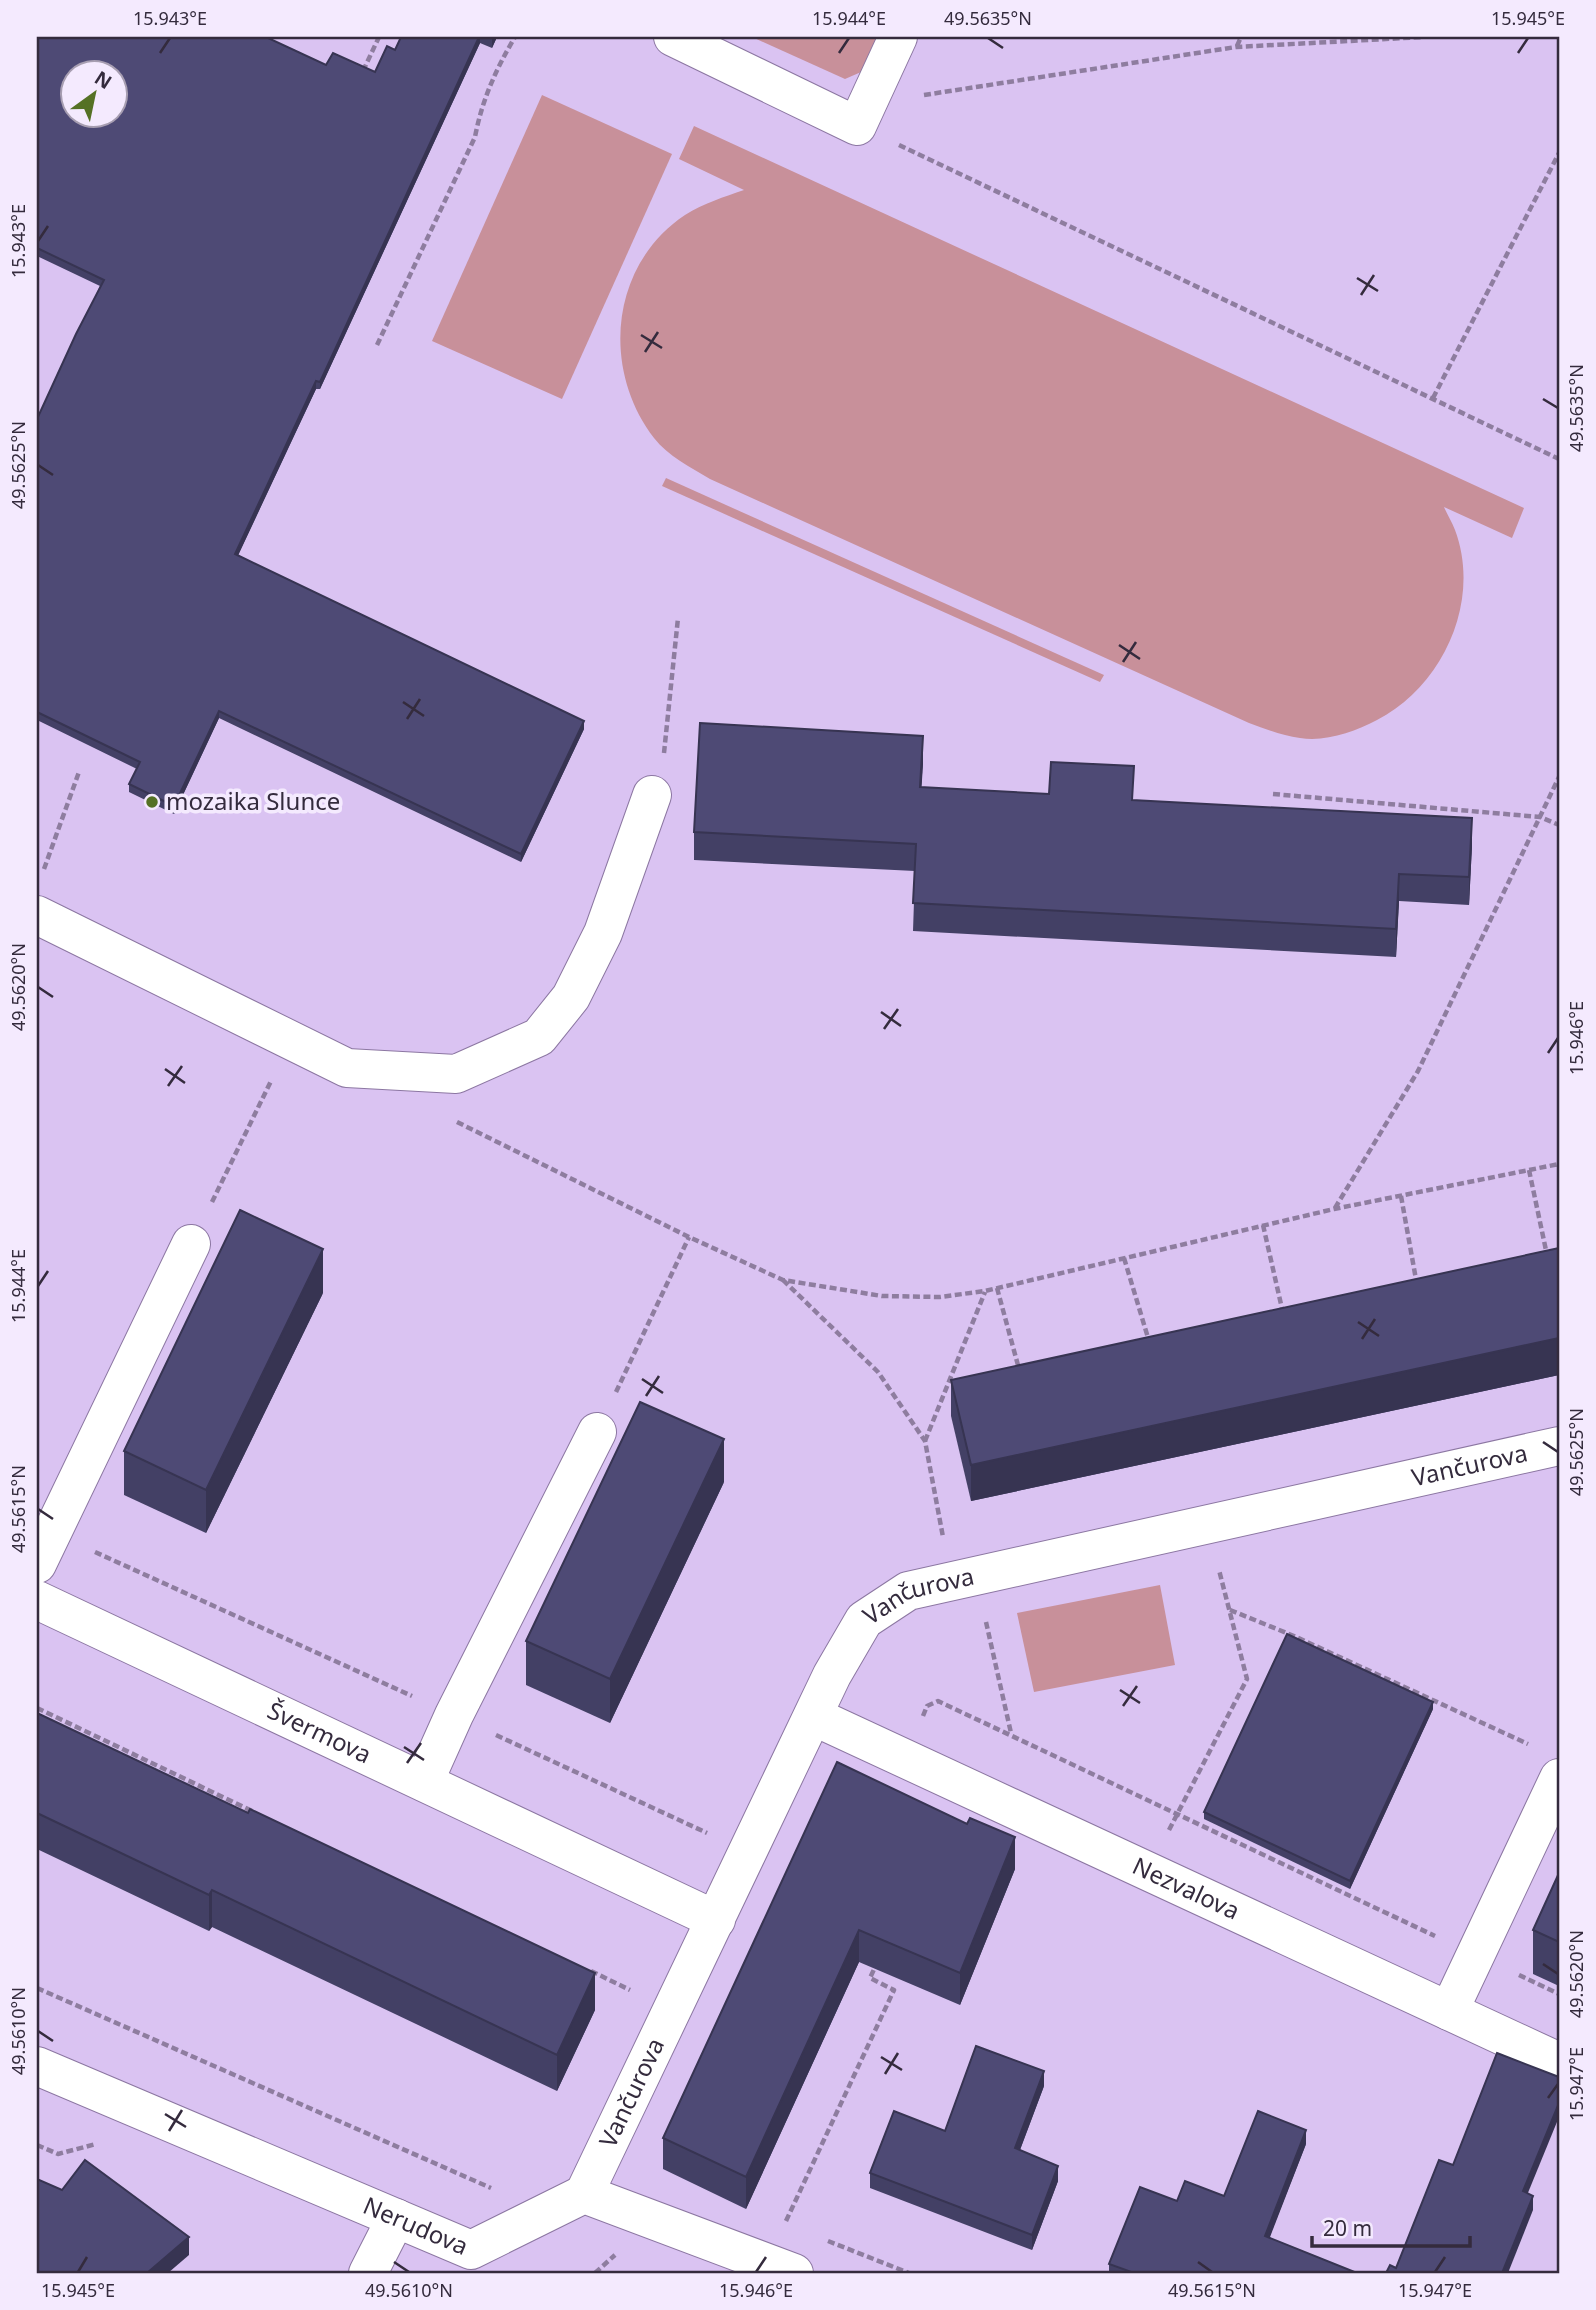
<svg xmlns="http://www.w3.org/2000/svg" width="1596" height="2310" viewBox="0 0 1596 2310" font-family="'Noto Sans',sans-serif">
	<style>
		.green { fill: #c8909a }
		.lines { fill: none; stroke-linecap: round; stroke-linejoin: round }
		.minor-casing { stroke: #8c77a2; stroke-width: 40 }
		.path { stroke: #8e7d9f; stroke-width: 4.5; stroke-dasharray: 7 3.5; stroke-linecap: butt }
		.minor { stroke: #fff; stroke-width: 38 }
		.wall { fill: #434065 }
		.shaded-wall { fill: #373452 }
		.building { fill: #4e4a75; stroke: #373452; stroke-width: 2; fill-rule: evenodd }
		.ticks { fill: none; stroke: #342b3d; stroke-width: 2.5 }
		.poi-dot { fill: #557125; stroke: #f4eafe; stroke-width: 2.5 }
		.labels { text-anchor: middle; stroke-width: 7; stroke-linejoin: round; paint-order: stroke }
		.poi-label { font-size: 24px; fill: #342b3d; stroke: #f4eafe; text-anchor: start }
		.street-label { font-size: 24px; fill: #342b3d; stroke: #f4eafe }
		.neatline { fill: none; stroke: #342b3d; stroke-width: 2.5 }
		.ticks-label { font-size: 18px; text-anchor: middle; fill: #342b3d }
	</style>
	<rect width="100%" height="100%" fill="#dac3f2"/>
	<g class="green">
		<polygon points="752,37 883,37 868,69 845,79"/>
		<polygon points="542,95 672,154 562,399 432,341"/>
		<path d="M694,126L1524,508L1512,538L1444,507C1447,514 1452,522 1455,530C1482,602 1442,687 1377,720C1354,732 1326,742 1300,738C1283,736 1266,729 1249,723L710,479C690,467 668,456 654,438C601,369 610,265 685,215C704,203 724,197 744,190L679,159Z"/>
		<polygon points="666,478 1104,675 1100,682 662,486"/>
		<polygon points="1160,1585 1175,1665 1034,1692 1017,1613"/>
	</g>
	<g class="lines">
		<defs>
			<g id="minor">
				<polyline points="673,37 857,126 898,37"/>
				<polyline points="37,915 347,1068 456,1074 539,1037 571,997 603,933 652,795"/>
				<polyline points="37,1564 191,1244"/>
				<path id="s1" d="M37,1600L716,1920"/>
				<path id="s2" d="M813,1716L1559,2062"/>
				<polyline points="424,1782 454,1715 597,1432"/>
				<polyline points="1449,2011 1559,1778"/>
				<path id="s3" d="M37,2066L471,2250L584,2194L794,2273"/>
				<path id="s4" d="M584,2194L832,1675L864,1620L908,1591L1559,1446"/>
				<polyline points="368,2273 396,2218"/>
			</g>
		</defs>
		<use href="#minor" class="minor-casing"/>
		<g class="path">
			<polyline points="1237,46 1241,37"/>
			<polyline points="363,71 379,37"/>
			<polyline points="924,95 1236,47 1424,37"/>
			<polyline points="899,145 1559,459"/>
			<path d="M377,345L475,137C482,100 496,69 515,37"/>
			<polyline points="1433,398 1559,153"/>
			<polyline points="664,753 678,618"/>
			<polyline points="1273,794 1540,817 1559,825"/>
			<polyline points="44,869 79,772"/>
			<polyline points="457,1122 689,1237 783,1280 882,1296 940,1297 985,1291 1334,1209 1559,1164"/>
			<polyline points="1529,1170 1547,1255"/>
			<polyline points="1401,1196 1417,1285"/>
			<polyline points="212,1202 271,1081"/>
			<polyline points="1335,1208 1418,1071 1559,777"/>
			<polyline points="1263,1225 1283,1313"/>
			<polyline points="1124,1258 1149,1341"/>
			<polyline points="783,1280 878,1372 925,1441 943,1537"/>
			<polyline points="997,1288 1019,1369"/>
			<polyline points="616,1392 689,1237"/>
			<polyline points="925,1441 985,1292"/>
			<polyline points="95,1552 412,1696"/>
			<polyline points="1230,1610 1294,1636 1528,1744"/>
			<polyline points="986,1622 1011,1733"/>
			<polyline points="37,1708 254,1812"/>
			<polyline points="923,1716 927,1706 938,1701 1435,1936"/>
			<polyline points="496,1735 707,1833"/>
			<polyline points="1169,1830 1247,1679 1219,1570"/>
			<polyline points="591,1971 630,1990"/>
			<polyline points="1519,1975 1559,1994"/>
			<polyline points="37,1988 491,2188"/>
			<polyline points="37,2145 58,2154 96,2144"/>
			<polyline points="786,2221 894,1990 870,1978 876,1965"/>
			<polyline points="828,2241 909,2273"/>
			<polyline points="595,2273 615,2255"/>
		</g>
		<use href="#minor" class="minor"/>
	</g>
	<g class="wall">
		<polygon points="37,37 326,65 375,72 395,50 401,37 497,37 492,48 480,43 320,389 316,389 238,555 584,729 521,862 219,718 174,814 129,792 129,784 137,769 37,720 37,419 100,286 37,256"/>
		<polygon points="923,763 921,787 1133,800 1472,845 1469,905 1399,901 1396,957 913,931 915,871 694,860 694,832"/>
		<polygon points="1559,1248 1559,1375 971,1501 951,1416 951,1380"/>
		<polygon points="323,1293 206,1533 124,1495 124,1451"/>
		<polygon points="724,1482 610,1723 526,1685 526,1641"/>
		<polygon points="1433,1709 1350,1889 1204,1819 1204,1812"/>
		<polygon points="37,1713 595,2010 557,2091 212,1927 209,1931 37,1849"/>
		<polygon points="837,1762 1015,1869 960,2005 859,1962 746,2209 663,2169 663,2138"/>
		<polygon points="1559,1873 1559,1986 1533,1974 1533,1930"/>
		<polygon points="1044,2086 1020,2150 1058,2181 1032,2250 870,2188 870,2173 945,2131"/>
		<polygon points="1306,2144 1269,2238 1357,2273 1109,2273 1109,2264 1177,2201 1224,2196"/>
	</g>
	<g class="shaded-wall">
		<polygon points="479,37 480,37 480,43 320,389 320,382"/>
		<polygon points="493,37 497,37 492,48 492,40"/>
		<polygon points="316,381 316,389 235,562 235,554"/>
		<polygon points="219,711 219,718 174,814 174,806"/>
		<polygon points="584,721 584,729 521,862 521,854"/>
		<polygon points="923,736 923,763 920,814 920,787"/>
		<polygon points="1472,818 1472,845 1469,905 1469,877"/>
		<polygon points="1399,874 1399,901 1396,957 1396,929"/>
		<polygon points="323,1249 323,1293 206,1533 206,1490"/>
		<polygon points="1559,1338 1559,1375 971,1501 971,1465"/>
		<polygon points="724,1439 724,1482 610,1723 610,1679"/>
		<polygon points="1433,1702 1433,1709 1350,1889 1350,1881"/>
		<polygon points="1015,1837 1015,1869 960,2005 960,1973"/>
		<polygon points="212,1890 212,1927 209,1931 209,1895"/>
		<polygon points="859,1930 859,1962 746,2209 746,2177"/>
		<polygon points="595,1973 595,2010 557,2091 557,2055"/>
		<polygon points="1044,2071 1044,2086 1015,2163 1015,2148"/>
		<polygon points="1559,2103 1559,2117 1523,2205 1523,2191"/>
		<polygon points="1306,2130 1306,2144 1265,2250 1265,2236"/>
		<polygon points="1058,2166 1058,2181 1032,2250 1032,2235"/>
		<polygon points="1533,2196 1533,2210 1508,2273 1502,2273"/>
		<polygon points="189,2237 189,2255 168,2273 147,2273"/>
	</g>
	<g class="building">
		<path d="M37,37H266L326,65L333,53L375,72L387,46L395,50L401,37H479L320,382L316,381L235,554L584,721L521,854L219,711L174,806L129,784L140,762L37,712V419L76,334L104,280L37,248ZM74,74H116V116H74Z"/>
		<polygon points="700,723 923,736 920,787 1049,794 1051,762 1134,766 1132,800 1472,818 1469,877 1399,874 1396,929 913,903 916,844 694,832"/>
		<polygon points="240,1210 323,1249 206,1490 124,1451"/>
		<polygon points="1559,1248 1559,1338 971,1465 951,1380"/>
		<polygon points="640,1402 724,1439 610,1679 526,1641"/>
		<polygon points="1287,1634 1433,1702 1350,1881 1204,1812"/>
		<polygon points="37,1713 248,1813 250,1809 595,1973 557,2055 212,1890 209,1895 37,1813"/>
		<polygon points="837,1762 967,1824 970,1818 1015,1837 960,1973 859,1930 746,2177 663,2138"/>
		<polygon points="1559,1873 1559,1942 1533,1930"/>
		<polygon points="976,2046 1044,2071 1015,2148 1058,2166 1032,2235 870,2173 894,2111 945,2131"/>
		<polygon points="1497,2053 1559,2077 1559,2103 1523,2191 1533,2196 1502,2273 1386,2273 1390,2265 1396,2268 1439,2160 1453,2165"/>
		<polygon points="1258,2111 1306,2130 1265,2236 1357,2273 1134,2273 1109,2264 1140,2187 1177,2201 1185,2181 1224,2196"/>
		<polygon points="85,2160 189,2237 147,2273 37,2273 37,2179 62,2190"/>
	</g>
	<path class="ticks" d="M988,38L1003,48M160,53L170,38M839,53L849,38M1518,53L1528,38M38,241L48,226M1357,278L1378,291M1361,295L1374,275M641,335L662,348M645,352L658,332M1543,399L1558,408M38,465L53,475M1119,645L1140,659M1123,662L1136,642M403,702L424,716M407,719L420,699M38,987L53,997M881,1012L901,1026M884,1029L898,1009M1548,1053L1558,1038M165,1069L185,1083M168,1086L182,1066M38,1286L48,1271M1358,1322L1379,1336M1362,1339L1375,1319M642,1379L663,1393M646,1396L659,1376M1543,1442L1558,1452M38,1509L53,1519M1120,1690L1140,1703M1123,1706L1137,1686M404,1747L424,1760M407,1763L421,1743M1543,1964L1558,1974M38,2031L53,2041M881,2057L902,2070M885,2074L898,2053M1548,2098L1558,2084M165,2114L186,2127M169,2131L182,2110M394,2262L409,2272M1198,2262L1212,2272M78,2272L87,2257M756,2272L766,2257M1435,2272L1445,2257"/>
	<circle class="poi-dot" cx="152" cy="802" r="7"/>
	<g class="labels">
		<g class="poi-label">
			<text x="166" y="810">mozaika Slunce</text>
		</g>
		<g class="street-label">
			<text dy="8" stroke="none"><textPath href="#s4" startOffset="1267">Vančurova</textPath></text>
			<text dy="8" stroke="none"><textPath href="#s4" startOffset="700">Vančurova</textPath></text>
			<text dy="8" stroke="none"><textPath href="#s1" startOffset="312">Švermova</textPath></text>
			<text dy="8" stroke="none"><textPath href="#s2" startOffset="411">Nezvalova</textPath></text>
			<text dy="8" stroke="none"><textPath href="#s4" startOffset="112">Vančurova</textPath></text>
			<text dy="8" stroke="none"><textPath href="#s3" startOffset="411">Nerudova</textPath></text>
		</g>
	</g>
	<rect width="1596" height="2310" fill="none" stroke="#f4eafe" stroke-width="77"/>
	<g transform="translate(94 94) rotate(33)"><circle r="33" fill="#f4eafe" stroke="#a79eb1" stroke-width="2"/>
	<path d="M0-5L12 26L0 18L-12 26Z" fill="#557125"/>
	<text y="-10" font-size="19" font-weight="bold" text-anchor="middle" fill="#342b3d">N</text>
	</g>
	<path d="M1312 2236v10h158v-10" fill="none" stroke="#342b3d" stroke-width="3.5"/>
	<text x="1323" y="2236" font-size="21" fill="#342b3d" stroke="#f4eafe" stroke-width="5" paint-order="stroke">20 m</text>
	<rect x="38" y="38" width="1520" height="2234" class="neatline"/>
	<g class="ticks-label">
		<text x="170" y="25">15.943°E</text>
		<text x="849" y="25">15.944°E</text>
		<text x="988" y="25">49.5635°N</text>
		<text x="1528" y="25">15.945°E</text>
		<text transform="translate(19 241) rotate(-90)" y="6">15.943°E</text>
		<text transform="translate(1577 408) rotate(-90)" y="6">49.5635°N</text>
		<text transform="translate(19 465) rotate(-90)" y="6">49.5625°N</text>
		<text transform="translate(19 987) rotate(-90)" y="6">49.5620°N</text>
		<text transform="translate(1577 1038) rotate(-90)" y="6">15.946°E</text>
		<text transform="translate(19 1286) rotate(-90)" y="6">15.944°E</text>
		<text transform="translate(1577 1452) rotate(-90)" y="6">49.5625°N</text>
		<text transform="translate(19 1509) rotate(-90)" y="6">49.5615°N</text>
		<text transform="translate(1577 1974) rotate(-90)" y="6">49.5620°N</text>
		<text transform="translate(19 2031) rotate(-90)" y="6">49.5610°N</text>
		<text transform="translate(1577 2084) rotate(-90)" y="6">15.947°E</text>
		<text x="78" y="2297">15.945°E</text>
		<text x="409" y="2297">49.5610°N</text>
		<text x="756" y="2297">15.946°E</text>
		<text x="1212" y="2297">49.5615°N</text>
		<text x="1435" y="2297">15.947°E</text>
	</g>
</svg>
